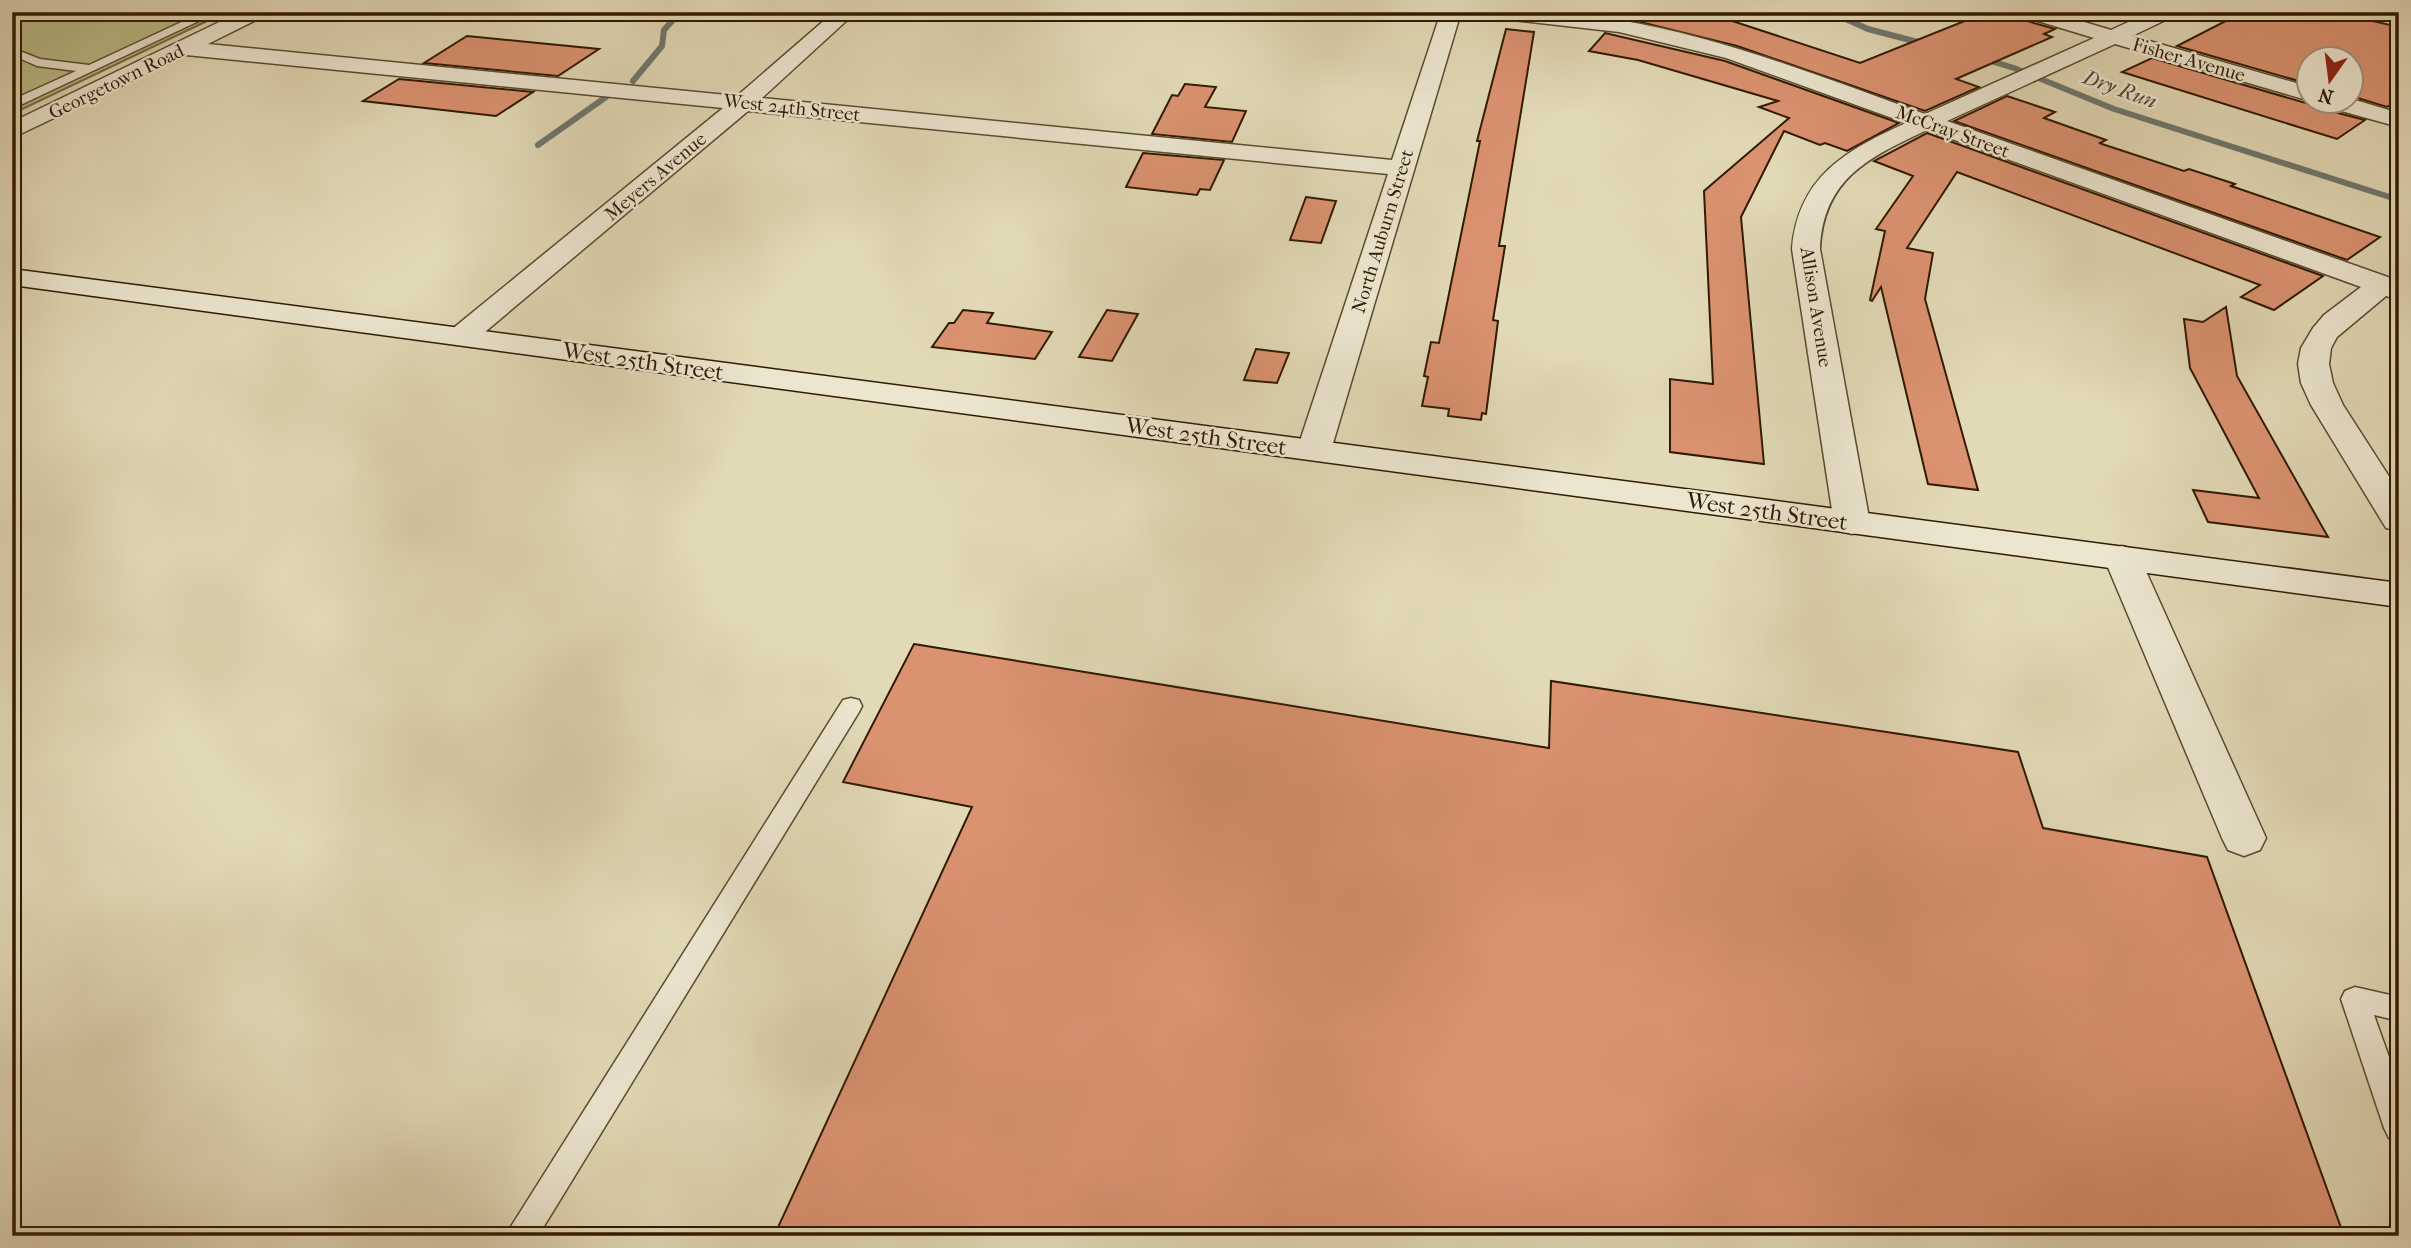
<svg xmlns="http://www.w3.org/2000/svg" width="2411" height="1248" viewBox="0 0 2411 1248" font-family="'IM FELL French Canon',serif">
	<style>
		.green { fill: #babd89; stroke: #756c44; stroke-width: 2 }
		.lines { fill: none; stroke-linecap: round; stroke-linejoin: round }
		.stream { stroke: #6f786e; stroke-width: 6 }
		.building { fill: #db9271; stroke: #301a00; stroke-width: 2 }
		.service-casing { stroke: #5c4a2e; stroke-width: 3 }
		.minor-casing { stroke: #5c4a2e; stroke-width: 3 }
		.secondary-casing { stroke: #301a00; stroke-width: 3 }
		.service { fill: #ece6d0; fill-rule: evenodd }
		.minor { fill: #ece6d0; fill-rule: evenodd }
		.secondary { fill: #ece6d0; fill-rule: evenodd }
		.labels { text-anchor: middle; stroke-width: 5; stroke-linejoin: round; paint-order: stroke }
		.far-street-label { font-size: 19px; fill: #301a00; stroke: #ece6d0 }
		.far-water-label { font-size: 21px; font-style: italic; fill: #504937; stroke: #ece6d0 }
		.street-label { font-size: 23px; fill: #301a00; stroke: #ece6d0 }
	</style>
	<rect width="100%" height="100%" fill="#e2d9b6"/>
	<filter id="stains"><feTurbulence type="fractalNoise" baseFrequency=".00286" numOctaves="4"/><feColorMatrix values="0 0 0 0 .2 0 0 0 0 .09 0 0 0 0 .02 0 0 0 .5 -.17"/></filter>
	<radialGradient id="worn" r=".72"><stop offset=".6" stop-color="#630" stop-opacity="0"/><stop offset="1" stop-color="#630" stop-opacity=".3"/></radialGradient>
	<polygon class="green" points="12,12 226,12 12,114"/>
	<g class="lines">
		<g class="stream">
			<polyline points="1830,12 1868,29 1929,45"/>
			<polyline points="1981,58 2014,68 2114,109 2399,200"/>
			<polyline points="633,81 662,46 664,30 680,12"/>
			<polyline points="538,145 606,97"/>
		</g>
	</g>
	<g class="building">
		<polygon points="1624,12 1688,12 1698,15 1705,12 1860,63 1987,12 2016,12 2020,19 2055,29 2044,34 2052,37 1956,79 1979,87 1925,111 1737,46 1620,17"/>
		<polygon points="2243,12 2334,12 2399,27 2399,99 2387,107 2351,96 2351,60 2309,60 2309,84 2177,46"/>
		<polygon points="1506,29 1534,32 1499,246 1505,246 1493,320 1498,321 1486,414 1482,413 1481,420 1448,416 1449,409 1422,406 1428,377 1424,376 1431,342 1439,343 1480,141 1477,141"/>
		<polygon points="1605,33 1725,61 1899,123 1847,151 1825,143 1820,145 1784,131 1741,217 1764,464 1670,452 1670,379 1713,384 1704,191 1789,118 1759,107 1778,101 1638,60 1589,51"/>
		<polygon points="467,36 528,42 599,49 558,76 424,63"/>
		<polygon points="2152,58 2309,104 2321,102 2326,110 2365,120 2337,139 2122,72"/>
		<polygon points="399,79 533,92 496,116 363,101"/>
		<polygon points="1185,84 1216,87 1205,107 1246,111 1232,142 1152,134 1172,95 1178,96"/>
		<polygon points="2007,96 2055,112 2044,118 2106,140 2100,143 2102,144 2184,171 2189,169 2235,184 2231,186 2380,237 2347,260 1954,121"/>
		<polygon points="1927,133 2323,276 2274,310 2241,297 2260,285 1957,172 1907,248 1933,253 1925,299 1978,490 1928,484 1881,287 1872,301 1870,300 1885,231 1876,229 1913,176 1874,161"/>
		<polygon points="1143,153 1224,160 1210,190 1200,189 1197,195 1126,187"/>
		<polygon points="1306,197 1336,201 1321,243 1290,240"/>
		<polygon points="2226,307 2237,376 2328,537 2208,522 2193,490 2259,498 2190,368 2184,319 2203,322"/>
		<polygon points="963,310 993,313 987,323 1052,332 1035,359 932,347 949,323 954,323"/>
		<polygon points="1107,310 1138,314 1112,361 1079,357"/>
		<polygon points="1256,349 1289,353 1277,383 1244,380"/>
		<polygon points="914,644 1549,748 1551,681 2018,752 2043,828 2207,857 2344,1236 774,1236 972,807 843,782"/>
	</g>
	<g class="lines">
		<defs>
			<g id="service">
				<polygon points="203,12 218,12 12,109 12,100 76,71 37,66 12,55 12,48 40,59 89,65"/>
				<polygon points="851,698 859,700 862,706 859,712 538,1236 505,1236 843,700"/>
				<polygon points="2355,987 2399,997 2399,1021 2374,1015 2399,1085 2399,1141 2389,1138 2384,1128 2341,999 2345,991"/>
			</g>
			<g id="minor">
				<polygon points="240,12 267,12 264,16 208,44 737,96 834,12 856,12 762,98 1392,160 1441,12 1461,12 1331,450 1326,457 1314,460 1302,457 1297,450 1388,174 748,111 473,342 462,345 451,342 447,336 451,330 723,108 186,55 12,138 12,122"/>
				<path d="M1486,12C1531,12 1575,12 1619,20C1725,38 1825,78 1925,114L2094,38L2021,16L2018,12H2051L2111,30L2150,12H2177L2174,16L2132,36L2310,87V101L2115,44L1947,121L2399,281V300L2386,296L2337,337L2331,348L2329,364L2333,383L2343,405L2399,492V531L2386,528L2311,405L2301,383L2298,364L2301,348L2313,328L2324,315L2361,287L1927,130C1870,157 1823,178 1820,249L1870,523L1865,531L1852,534L1839,531L1834,523L1792,249C1798,177 1846,150 1906,123L1726,58L1619,32L1496,18Z"/>
				<polygon points="2352,99 2399,113 2399,127 2327,107 2324,102"/>
				<polygon points="2122,546 2135,550 2140,558 2266,838 2260,850 2244,856 2228,850 2222,838 2104,558 2109,550"/>
			</g>
			<polygon id="secondary" points="12,269 2399,583 2399,607 12,285"/>
		</defs>
		<use href="#service" class="service-casing"/>
		<use href="#minor" class="minor-casing"/>
		<use href="#secondary" class="secondary-casing"/>
		<use href="#service" class="service"/>
		<use href="#minor" class="minor"/>
		<use href="#secondary" class="secondary"/>
	</g>
	<g class="labels">
		<g class="far-street-label">
			<text transform="translate(2189 59) rotate(16)" y="7">Fisher Avenue</text>
			<text transform="translate(116 81) rotate(-26)" y="7">Georgetown Road</text>
			<text transform="translate(792 107) rotate(6)" y="7">West 24th Street</text>
			<text transform="translate(1953 131) rotate(20)" y="7">McCray Street</text>
			<text transform="translate(655 176) rotate(-40)" y="7">Meyers Avenue</text>
			<text transform="translate(1382 231) rotate(-73)" y="7">North Auburn Street</text>
			<text transform="translate(1817 307) rotate(81)" y="7">Allison Avenue</text>
		</g>
		<g class="far-water-label">
			<text transform="translate(2120 89) rotate(20)" y="7">Dry Run</text>
		</g>
		<g class="street-label">
			<text transform="translate(643 361) rotate(8)" y="8">West 25th Street</text>
			<text transform="translate(1206 436) rotate(8)" y="8">West 25th Street</text>
			<text transform="translate(1767 511) rotate(8)" y="8">West 25th Street</text>
		</g>
	</g>
	<rect width="2411" height="1248" fill="none" stroke="#e2d9b6" stroke-width="42"/>
	<rect x="14" y="14" width="2383" height="1220" fill="none" stroke="#301a00" stroke-width="3.5"/>
	<rect x="21" y="21" width="2369" height="1206" fill="none" stroke="#301a00" stroke-width="2"/>
	<g transform="translate(2330 80) rotate(194)"><circle r="33" fill="#ece6d0" stroke="#a1947d" stroke-width="2"/>
	<path d="M0-5L12 26L0 18L-12 26Z" fill="#8f2418"/>
	<text y="-10" font-size="19" font-weight="bold" text-anchor="middle" fill="#301a00">N</text>
	</g>
	<rect width="100%" height="100%" filter="url(#stains)"/>
	<rect width="100%" height="100%" fill="url(#worn)"/>
</svg>
